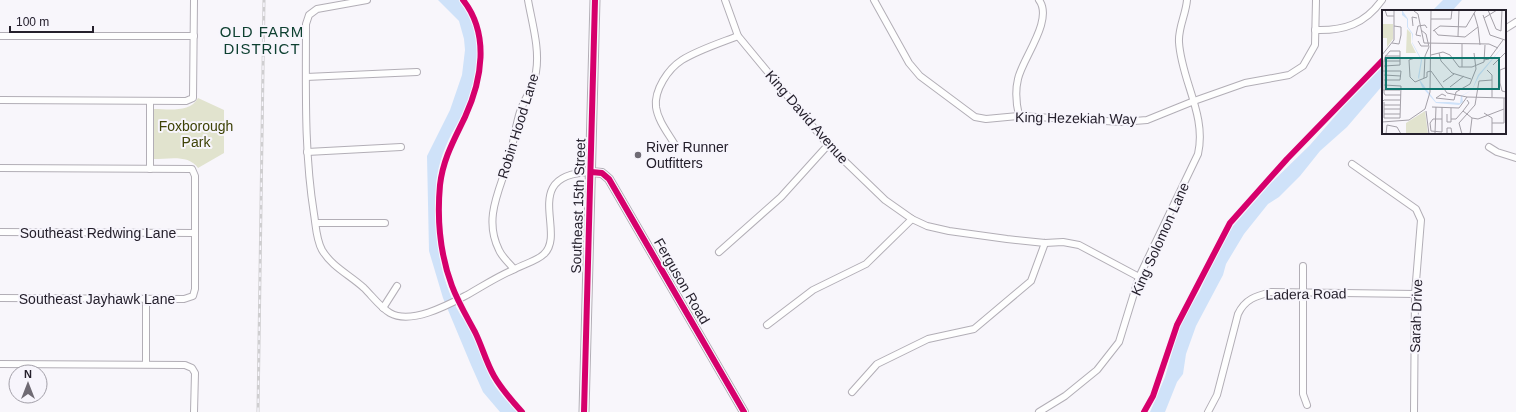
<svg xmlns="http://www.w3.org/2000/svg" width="1516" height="412" viewBox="0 0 1516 412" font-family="Arial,sans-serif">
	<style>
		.green { fill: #e1e3ce }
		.water { fill: #cfe2f9 }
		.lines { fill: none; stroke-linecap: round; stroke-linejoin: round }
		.minor-casing { stroke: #b2aeb6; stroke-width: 8 }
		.tertiary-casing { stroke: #b2aeb6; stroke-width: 10 }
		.secondary-casing { stroke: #b2aeb6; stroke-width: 11 }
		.minor { stroke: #fefefe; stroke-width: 6 }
		.tertiary { stroke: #fefefe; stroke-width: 8 }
		.secondary { stroke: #fefefe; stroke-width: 9 }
		.rail-casing { stroke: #cfced0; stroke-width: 3 }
		.rail { stroke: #f7f5fc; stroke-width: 1.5; stroke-dasharray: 4.5; stroke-linecap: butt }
		.cycleway-casing { stroke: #f7f5fc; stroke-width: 8 }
		.cycleway { stroke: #d6006c; stroke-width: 6 }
		.poi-dot { fill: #6f6b74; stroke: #f7f5fc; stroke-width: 1.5 }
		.labels { text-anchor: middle; stroke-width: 4; stroke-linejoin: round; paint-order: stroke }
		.street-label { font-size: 14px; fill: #25202c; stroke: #f7f5fc }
		.park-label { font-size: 14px; fill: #3e4206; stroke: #f7f5fc }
		.poi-label { font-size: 14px; fill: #25202c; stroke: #f7f5fc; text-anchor: start }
		.neighbourhood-label { font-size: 15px; letter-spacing: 1px; fill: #0e4030; stroke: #f7f5fc }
		.inset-road { fill: none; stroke: #a4a0a8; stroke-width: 1 }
		.view { fill: #0f766e; fill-opacity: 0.15; stroke: #0f766e; stroke-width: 2 }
		.inset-edge { fill: none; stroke: #25202c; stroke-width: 2 }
	</style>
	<rect width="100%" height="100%" fill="#f8f6fb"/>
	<path class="green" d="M198,98L224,110V153L198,168C189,154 168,159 154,159V109C168,109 190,113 198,98Z"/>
	<g class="water">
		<path d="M438,0H460C488,31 478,79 463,114C460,121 456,126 452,133C443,150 436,171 436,190C434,232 438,277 460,314C463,319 468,322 471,328C479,344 483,363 491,379C497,391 507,401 517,412H500L483,392L471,365L443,298L429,251L427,156L450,110L462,75L465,50L464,39L459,21Z"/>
		<polygon points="1443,0 1462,0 1452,11 1432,11"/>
		<polygon points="1383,66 1383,85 1347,127 1320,151 1300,176 1279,197 1268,204 1244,234 1226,264 1223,275 1196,326 1186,354 1183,374 1177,382 1165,412 1150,412 1165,377 1179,328 1186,313 1200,291 1209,269 1233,226 1269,185 1310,145 1344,106"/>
	</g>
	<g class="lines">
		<defs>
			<g id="minor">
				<path d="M367,0L317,9L309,15L306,24C306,88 304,152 314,214C316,226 316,239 322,250C332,267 350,275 364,288C373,297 380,307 390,313C411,325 448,305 467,295C483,286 498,276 515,269C524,264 537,261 544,254C567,233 519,174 591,172"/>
				<polyline points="725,0 738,36 828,145 885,200 912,219 927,226 949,231 1007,239 1045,243 1063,242 1079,245 1139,277"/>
				<polyline points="874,0 909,63 920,76 975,117 986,119 1019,116 1122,122 1147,120 1194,101 1245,83 1289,75 1303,66 1315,45 1316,0"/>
				<polyline points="1505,29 1516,22"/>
				<path d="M1315,30C1344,31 1365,24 1382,0"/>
				<polyline points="0,36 194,36"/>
				<polyline points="306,77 417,72"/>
				<polyline points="0,100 186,101 193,98 194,0"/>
				<polyline points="150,101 150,169"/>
				<path d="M1019,116C1016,103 1015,91 1018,79C1022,59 1054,20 1039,0"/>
				<path d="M675,145C668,133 658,121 656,107C654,90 668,69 682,60C698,50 720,43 738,36"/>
				<polyline points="1489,147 1497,152 1516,158"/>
				<polyline points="307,152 401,147"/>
				<polyline points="1352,164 1416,209 1421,220 1415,294 1414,412"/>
				<polyline points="0,168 192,169 195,176 195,289 193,296 184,299 0,298"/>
				<polyline points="316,223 385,223"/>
				<polyline points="0,232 195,233"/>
				<polyline points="719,252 781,197 828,145"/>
				<polyline points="1303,266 1303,394 1307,405"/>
				<path d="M514,269C509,263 502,257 499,250C483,218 500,190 509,159C514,143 515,125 521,109C526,96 534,86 536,72C540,49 532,23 528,0"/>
				<polyline points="146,300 146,364"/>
				<polyline points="383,308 397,286"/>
				<polyline points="767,325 813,290 866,264 912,219"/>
				<polyline points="0,364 185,365 192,368 195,373 194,412"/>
				<polyline points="852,392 877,364 928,339 974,329 1031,281 1045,243"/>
				<path d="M1039,412L1065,396L1097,370L1119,342L1139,277L1198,154C1207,115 1181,80 1179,42C1178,28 1186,14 1187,0"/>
				<path d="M1208,412L1217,395L1238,314C1245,299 1256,296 1271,292L1415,294"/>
			</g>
			<polyline id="tertiary" points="591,172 602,173 609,179 744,412"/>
			<polyline id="secondary" points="584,412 595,0"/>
		</defs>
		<use href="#minor" class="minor-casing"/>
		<use href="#tertiary" class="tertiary-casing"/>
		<use href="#secondary" class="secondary-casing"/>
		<use href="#minor" class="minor"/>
		<use href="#tertiary" class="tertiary"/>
		<use href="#secondary" class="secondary"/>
		<defs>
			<polyline id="rail" points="258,412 264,0"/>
		</defs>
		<use href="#rail" class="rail-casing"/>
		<use href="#rail" class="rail"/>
		<defs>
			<g id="cycleway">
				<path d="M463,0C490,34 482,80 465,117C454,140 443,159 440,185C437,218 440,254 452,286C458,302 467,317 475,332C482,346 486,362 494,376C502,390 512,401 522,412"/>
				<polyline points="591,172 602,173 609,179 744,412"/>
				<polyline points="584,412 595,0"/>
				<polyline points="1144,412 1153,396 1177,325 1230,223 1287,159 1383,60"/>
			</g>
		</defs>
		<use href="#cycleway" class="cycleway-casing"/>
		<use href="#cycleway" class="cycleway"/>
	</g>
	<circle class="poi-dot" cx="638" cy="155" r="4"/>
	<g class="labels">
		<g class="street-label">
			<text transform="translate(807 117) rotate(49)" y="5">King David Avenue</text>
			<text transform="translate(1076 118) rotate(1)" y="5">King Hezekiah Way</text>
			<text transform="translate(518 126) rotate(-73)" y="5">Robin Hood Lane</text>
			<text transform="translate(578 206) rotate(-88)" y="5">Southeast 15th Street</text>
			<text x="98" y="238">Southeast Redwing Lane</text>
			<text transform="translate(1160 239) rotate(-66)" y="5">King Solomon Lane</text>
			<text transform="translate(682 281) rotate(60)" y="5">Ferguson Road</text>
			<text transform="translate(1306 294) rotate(-1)" y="5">Ladera Road</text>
			<text x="97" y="304">Southeast Jayhawk Lane</text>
			<text transform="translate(1416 316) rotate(-88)" y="5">Sarah Drive</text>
		</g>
		<g class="park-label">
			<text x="196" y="131">Foxborough<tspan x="196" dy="16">Park</tspan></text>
		</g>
		<g class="poi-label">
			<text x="646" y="152">River Runner<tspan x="646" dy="16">Outfitters</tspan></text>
		</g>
		<g class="neighbourhood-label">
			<text x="262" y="37">OLD FARM<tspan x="262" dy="17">DISTRICT</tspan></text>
		</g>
	</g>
	<g transform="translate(1382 10)">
		<rect width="124" height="124" fill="#f8f6fb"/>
		<path d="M0,14H11V29L5,37V28H0ZM25,19L29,23V33L34,43H24ZM43,101L46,124H24V113Z" fill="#e1e3ce"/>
		<path d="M20,0L26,9V17L31,24L30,32L40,50L37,69L54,92H67L78,93L79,86L90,80L96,65L124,33L97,66L90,80L80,86L81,92L77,95L54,93L40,77L36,67L39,50L30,33V24L25,17V9L20,5Z" fill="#cfe2f9"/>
		<path class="inset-road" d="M3,0L5,6H12M106,0L114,19L119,21L120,0M32,1L36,4L42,33L107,34L116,38M92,3L96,17M101,5L108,25L123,30M102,8L115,0M49,9H69L70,0M31,16L30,7L35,8M39,20L44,24L47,37L43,46L42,68M52,20L56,25L83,27L96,17L98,35M51,21L58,16L84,17L94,0M39,26L34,25L36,16L43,15L45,18M76,26L77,0M36,31L39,36H46M10,33L17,34L19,25V17L12,16M80,34V57M57,43L59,51L70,63L89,69M0,45L12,30V0M49,45L61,42L68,45L77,57H90L102,52L103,35M3,46H18M33,48L27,50L28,67L33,72L45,67V62L49,61L65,83L85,87L124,88M102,50L107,49L121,30M2,51H18M111,55L124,42M2,56L18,55V41H8L3,47L2,51V83L3,85H19M105,60L110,65V87M0,61H19L18,70H2M124,61L123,58L118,60V73L120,81L124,82M2,65L19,66M61,72L72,64M68,77L82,66M0,80H18M64,86L60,84L54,88L72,90L74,82L88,74L94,59L92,43M0,92L2,90H18M2,92V108H18L19,76L2,75M2,95H18M50,97L77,98L85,87M60,97V122M2,99H18M43,99L48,82L49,0M44,101L47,124M81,101L90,108L96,109L122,99M102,103L110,108V124M2,104H18M65,104V112H69V98M69,109H74L81,101L87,93L85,90M0,112L27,110L43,99M110,113H122V88M60,122L49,121L48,113L51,109H60M53,123L54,97M4,124L5,115L15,117L19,124M65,124V118H69L70,124M80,124L77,113L93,95L97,71L110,70M88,124L90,108"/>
		<path class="view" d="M4,48H117V79H4Z"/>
		<rect width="124" height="124" class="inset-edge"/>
	</g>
	<g transform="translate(28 384)"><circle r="19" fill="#f7f5fc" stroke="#a3a0a9"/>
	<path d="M0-3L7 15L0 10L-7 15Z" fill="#6f6b74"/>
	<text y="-6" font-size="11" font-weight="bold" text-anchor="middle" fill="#25202c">N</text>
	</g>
	<path d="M10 26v6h83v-6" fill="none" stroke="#25202c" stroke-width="2"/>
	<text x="16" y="26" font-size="12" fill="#25202c" stroke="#f7f5fc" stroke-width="3" paint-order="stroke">100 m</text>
</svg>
